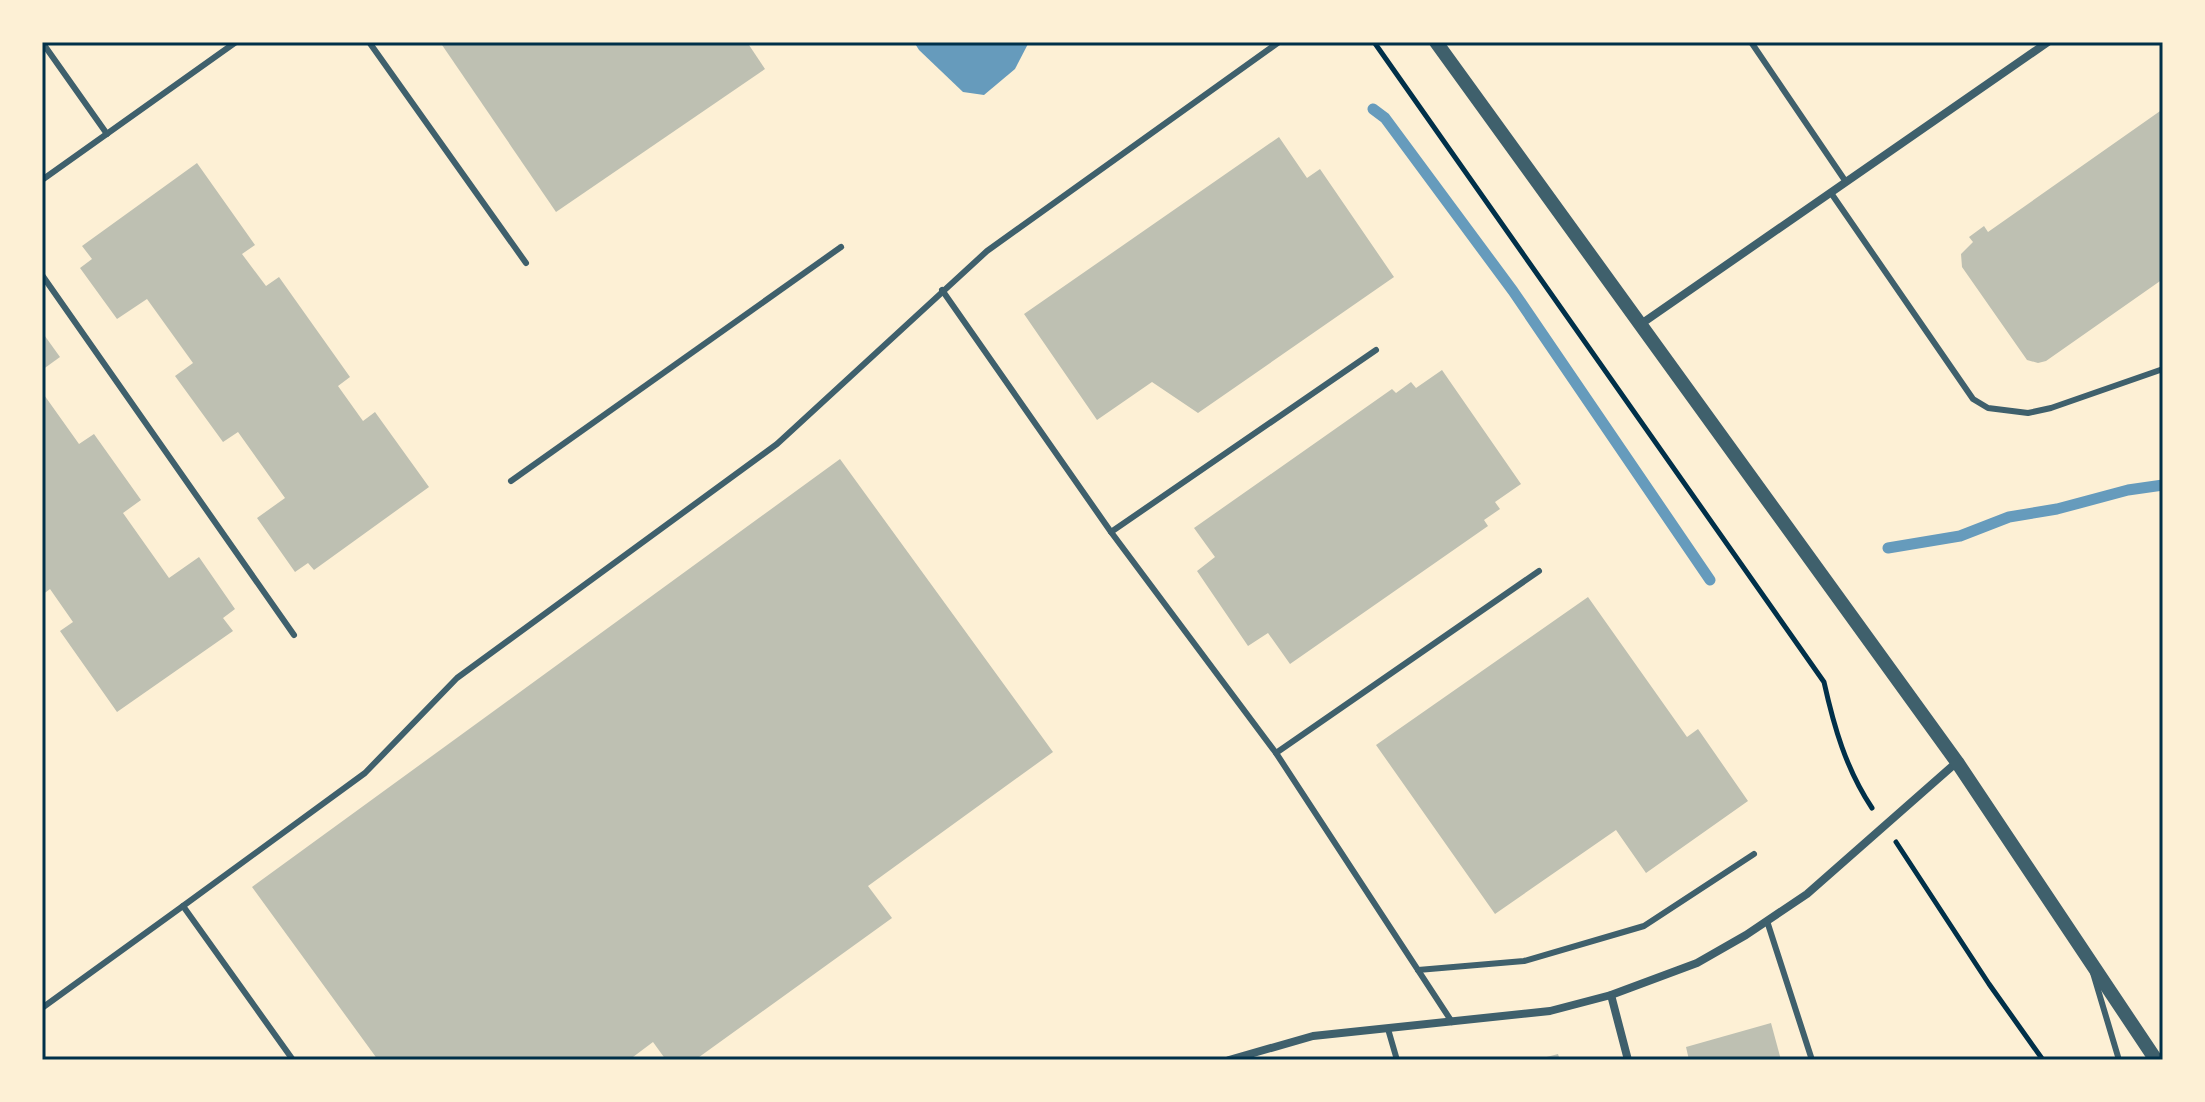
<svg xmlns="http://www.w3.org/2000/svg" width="2205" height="1102" viewBox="0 0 2205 1102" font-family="'Public Sans',sans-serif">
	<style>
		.water { fill: #669bbc }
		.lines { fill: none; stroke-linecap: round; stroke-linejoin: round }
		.stream { stroke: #669bbc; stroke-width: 11 }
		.building { fill: #bec0b2 }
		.path { stroke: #003049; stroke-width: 5 }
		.service { stroke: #3f606c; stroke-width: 6 }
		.minor { stroke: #3f606c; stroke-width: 8 }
		.tertiary { stroke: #3f606c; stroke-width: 14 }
		.neatline { fill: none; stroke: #003049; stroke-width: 3 }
	</style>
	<rect width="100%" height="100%" fill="#fdf0d5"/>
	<polygon class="water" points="914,42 1029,42 1015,69 984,95 963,92 919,50"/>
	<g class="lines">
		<g class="stream">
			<polyline points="1373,109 1385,118 1513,291 1710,580"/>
			<polyline points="1888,548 1960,536 2009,517 2057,509 2128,490 2163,485"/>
		</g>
	</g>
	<g class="building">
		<polygon points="440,42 747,42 765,69 556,212"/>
		<polygon points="2163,109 2163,279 2046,361 2038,363 2027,360 1962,267 1961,254 1973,242 1969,237 1984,226 1988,232"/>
		<polygon points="1279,137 1307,178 1320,169 1394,277 1198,413 1152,382 1097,420 1024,314"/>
		<polygon points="197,163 255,245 242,254 266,286 279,277 350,377 338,386 363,421 375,412 429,487 314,570 308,563 295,572 257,518 285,498 238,432 223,442 175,376 193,363 147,299 117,319 80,268 92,259 82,246"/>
		<polygon points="42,332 60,357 42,370"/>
		<polygon points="1442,370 1521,484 1495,502 1500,509 1484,520 1488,526 1290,664 1268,633 1248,646 1197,571 1215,557 1194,528 1392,389 1396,393 1411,382 1416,388"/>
		<polygon points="42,392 79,444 94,434 141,500 123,513 169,578 199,557 235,609 223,618 233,631 117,712 60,631 73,622 50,589 42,595"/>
		<polygon points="840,459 1053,752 868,886 892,918 695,1060 666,1060 653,1042 629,1060 378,1060 252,887"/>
		<polygon points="1588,597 1687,737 1698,729 1748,801 1646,873 1616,830 1495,914 1376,745"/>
		<polygon points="1771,1023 1781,1060 1689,1060 1686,1047"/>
		<polygon points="1558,1054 1560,1060 1539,1060 1539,1059"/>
	</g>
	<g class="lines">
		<g class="path">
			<path d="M1374,42L1824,682C1834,727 1846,769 1872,808"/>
			<polyline points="1896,842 1989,984 2043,1060"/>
		</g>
		<g class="service">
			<polyline points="42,42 107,134"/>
			<polyline points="369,42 526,263"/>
			<polyline points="1751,42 1846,182"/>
			<polyline points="42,180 236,42"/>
			<polyline points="1831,193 1973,399 1988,408 2028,413 2051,408 2163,369"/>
			<polyline points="42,275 294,635"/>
			<polyline points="942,290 1111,532 1276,753 1452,1022"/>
			<polyline points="511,481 841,247"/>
			<polyline points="1111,532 1376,350"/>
			<polyline points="1276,753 1539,571"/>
			<polyline points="1767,921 1812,1060"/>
			<polyline points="1418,970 1524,961 1644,926 1754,854"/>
			<polyline points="2093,973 2119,1060"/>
			<polyline points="42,1008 183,906"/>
			<polyline points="1388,1029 1397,1060"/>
			<polyline points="293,1060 183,906 365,773 457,678 777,444 987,251 1279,42"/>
		</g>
		<g class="minor">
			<polyline points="1641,324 2048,42"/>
			<polyline points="1611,995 1628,1060"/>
			<polyline points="1229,1060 1313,1036 1550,1011 1611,995 1697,963 1746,935 1807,894 1957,762"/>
		</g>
		<polyline class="tertiary" points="1436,42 1957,762 2156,1060"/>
	</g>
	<rect width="2205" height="1102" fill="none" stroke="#fdf0d5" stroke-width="88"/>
	<rect x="44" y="44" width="2117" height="1014" class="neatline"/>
</svg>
